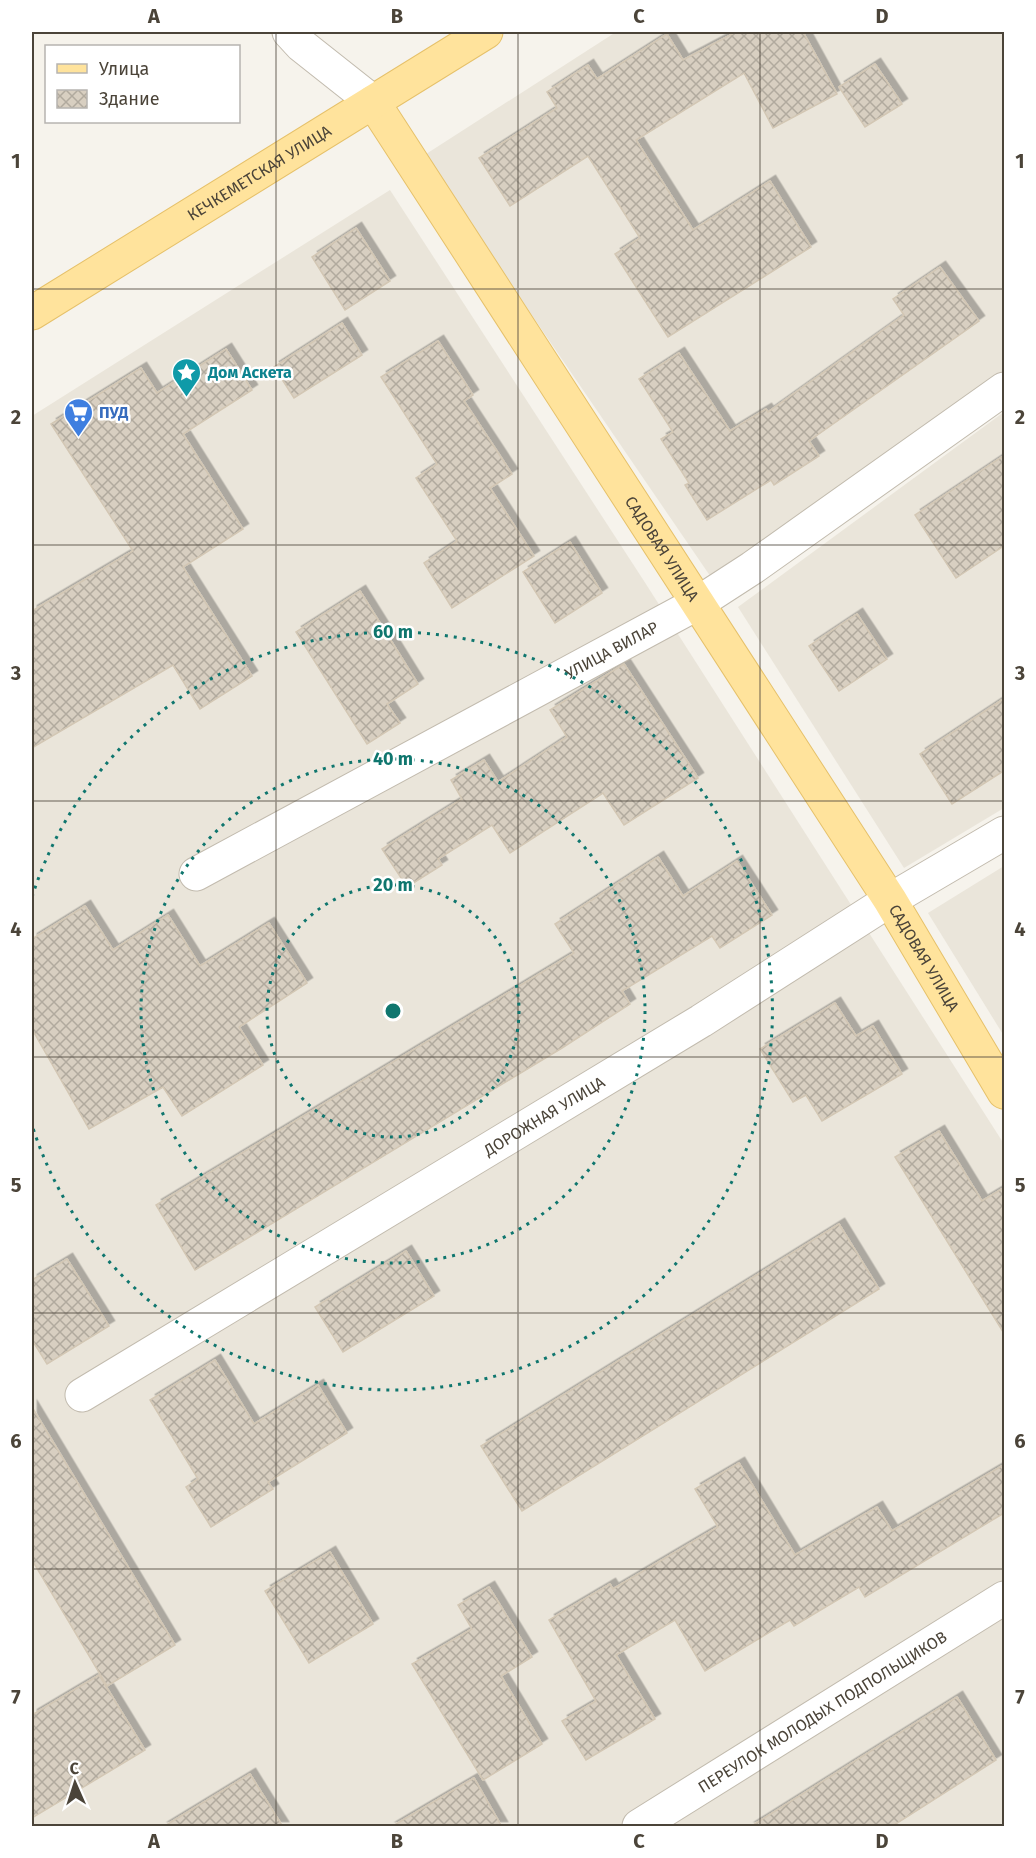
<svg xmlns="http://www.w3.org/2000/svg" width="1036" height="1858" viewBox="0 0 1036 1858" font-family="'Fira Sans',sans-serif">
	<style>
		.residential { fill: #eae5da }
		.building { fill: url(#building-cross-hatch); stroke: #d3c7b4; stroke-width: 1.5; filter: url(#shadow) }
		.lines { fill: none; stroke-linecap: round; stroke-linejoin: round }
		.minor-casing { stroke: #c2bbae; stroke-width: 35 }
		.major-casing { stroke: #e6c16a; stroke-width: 35 }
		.minor { stroke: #fff; stroke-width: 33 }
		.major { stroke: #ffe39c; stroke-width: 33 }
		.grid { fill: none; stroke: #4b4439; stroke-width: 1.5; stroke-opacity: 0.55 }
		.ring { fill: none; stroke: #0f766e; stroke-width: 3; stroke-dasharray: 3 6 }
		.labels { text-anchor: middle; stroke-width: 5; stroke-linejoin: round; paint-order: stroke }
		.street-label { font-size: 16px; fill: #4b4439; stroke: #fff }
		.culture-label { font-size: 16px; font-weight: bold; fill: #0d838f; stroke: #fff; text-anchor: start }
		.shop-label { font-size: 16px; font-weight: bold; fill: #366cbe; stroke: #fff; text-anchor: start }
		.centre { fill: #0f766e; stroke: #fff; stroke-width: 3 }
		.ring-label { font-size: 18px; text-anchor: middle; font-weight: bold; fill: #0f766e; stroke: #fff; stroke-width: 5; stroke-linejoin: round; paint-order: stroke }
		.neatline { fill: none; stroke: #4b4439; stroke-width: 2 }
		.grid-label { font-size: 20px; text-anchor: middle; font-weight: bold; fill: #4b4439 }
	</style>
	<defs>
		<pattern id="building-cross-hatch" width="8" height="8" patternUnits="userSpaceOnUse" patternTransform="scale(1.5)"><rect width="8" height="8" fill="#d8cfc1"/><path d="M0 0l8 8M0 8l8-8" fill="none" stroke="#b1aa9e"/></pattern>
		<filter id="shadow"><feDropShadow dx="5.5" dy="-5.5" stdDeviation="0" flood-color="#0004"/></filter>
	</defs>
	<rect width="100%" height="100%" fill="#f6f3ec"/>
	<g class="residential">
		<polygon points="616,32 1004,32 1004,374 717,586 423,156"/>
		<polygon points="390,190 644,581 1004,1144 1004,1826 32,1826 32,416"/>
		<polygon points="1004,412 1004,808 904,868 738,607"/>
		<polygon points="1004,866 1004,1036 928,913"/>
	</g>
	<g class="building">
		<polygon points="736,32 803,32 837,94 773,128 744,73 636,140 693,230 770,181 811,247 668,337 615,254 640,238 588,156 510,206 479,158 557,108 547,92 588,65 597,79 667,34 683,60"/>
		<polygon points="875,64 902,104 865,127 839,87"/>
		<polygon points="356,228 390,281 345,310 312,257"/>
		<polygon points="940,267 979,321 809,441 819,456 774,485 771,480 707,520 685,485 689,483 661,439 673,432 639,379 679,353 730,431 766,409 768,412 904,315 893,299"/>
		<polygon points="342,323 362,355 294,398 274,367"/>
		<polygon points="438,341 473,395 464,401 512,474 490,488 534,556 452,608 424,563 457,541 416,478 437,464 381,377"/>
		<polygon points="226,349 252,390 183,434 243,529 183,567 252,676 200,709 173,665 32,748 32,611 133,551 51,424 141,368 157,393"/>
		<polygon points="1005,455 1005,545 956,578 915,515"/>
		<polygon points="570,542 602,593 555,623 523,572"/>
		<polygon points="360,591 418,684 387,704 400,723 367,744 296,632"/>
		<polygon points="857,614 887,659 839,691 809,646"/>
		<polygon points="624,664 698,778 624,825 603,793 510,853 492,825 438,859 442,865 407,887 382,849 462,799 451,780 484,760 498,782 567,737 550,710"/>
		<polygon points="1005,698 1005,770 952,804 920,754"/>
		<polygon points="658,857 683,896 737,861 772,915 720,948 712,936 622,991 630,1004 562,1048 195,1270 156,1205 574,953 555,924"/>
		<polygon points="85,906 113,950 168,915 200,966 269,923 307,983 239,1027 263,1065 182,1116 163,1087 89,1129 32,1029 32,939"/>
		<polygon points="835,1003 856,1036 873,1026 902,1074 822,1121 806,1095 793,1102 760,1049"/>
		<polygon points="939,1131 982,1201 1005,1187 1005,1335 895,1157"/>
		<polygon points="839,1224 879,1289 522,1511 481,1446"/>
		<polygon points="406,1251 434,1296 343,1352 315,1307"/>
		<polygon points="67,1259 109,1326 47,1364 32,1340 32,1280"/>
		<polygon points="215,1360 254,1424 318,1385 347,1433 268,1482 273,1489 211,1527 186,1487 198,1479 150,1400"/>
		<polygon points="32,1407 175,1645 107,1686 32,1560"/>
		<polygon points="739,1463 795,1555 877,1507 892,1531 1005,1464 1004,1513 865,1597 859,1587 794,1626 790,1620 705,1671 675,1620 616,1655 655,1719 586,1760 562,1721 596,1701 549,1620 610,1584 613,1589 718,1527 695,1489"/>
		<polygon points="330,1552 373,1624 309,1663 265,1591"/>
		<polygon points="489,1587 532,1657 501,1676 542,1744 483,1780 412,1664 472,1629 458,1605"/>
		<polygon points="99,1675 145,1750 32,1818 32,1715"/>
		<polygon points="957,1697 996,1760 891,1827 750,1827"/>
		<polygon points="250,1774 283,1827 163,1827"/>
		<polygon points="474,1778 502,1827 391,1827 447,1794"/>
	</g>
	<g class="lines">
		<defs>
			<g id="minor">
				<polyline points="289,32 301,45 373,102"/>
				<path id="s1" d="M196,874L698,603L752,568L1004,389"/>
				<path id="s2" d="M82,1395L701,1021L890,900L1004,833"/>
				<path id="s3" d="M639,1826L1004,1598"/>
			</g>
			<g id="major">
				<path id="s4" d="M373,102L890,900L1004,1092"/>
				<path id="s5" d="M32,313L486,32"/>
			</g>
		</defs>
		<use href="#minor" class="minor-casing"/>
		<use href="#major" class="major-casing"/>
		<use href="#minor" class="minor"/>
		<use href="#major" class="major"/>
	</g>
	<path class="grid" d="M276,32V1826M518,32V1826M760,32V1826M32,289H1004M32,545H1004M32,801H1004M32,1057H1004M32,1313H1004M32,1569H1004"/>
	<g class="ring">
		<circle cx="393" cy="1011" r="126"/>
		<circle cx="393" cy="1011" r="252"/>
		<path d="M32 897A379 379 0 1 1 32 1125"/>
	</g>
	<defs>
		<symbol id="sight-pin" viewBox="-11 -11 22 30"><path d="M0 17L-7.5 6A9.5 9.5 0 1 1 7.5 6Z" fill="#0f9aa8" stroke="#fff"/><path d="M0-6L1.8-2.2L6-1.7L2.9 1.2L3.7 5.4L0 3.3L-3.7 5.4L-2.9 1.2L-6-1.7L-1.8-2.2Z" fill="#fff"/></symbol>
		<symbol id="supermarket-pin" viewBox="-11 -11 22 30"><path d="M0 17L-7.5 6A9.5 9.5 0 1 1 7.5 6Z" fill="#3f7fe0" stroke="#fff"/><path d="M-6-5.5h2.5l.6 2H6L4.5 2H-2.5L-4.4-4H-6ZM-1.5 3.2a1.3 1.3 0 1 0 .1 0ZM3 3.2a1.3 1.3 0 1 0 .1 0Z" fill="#fff"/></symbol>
	</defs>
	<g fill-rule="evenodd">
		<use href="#sight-pin" x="170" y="356" width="33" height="45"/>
		<use href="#supermarket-pin" x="62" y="396" width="33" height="45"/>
	</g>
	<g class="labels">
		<g class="street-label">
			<text dy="6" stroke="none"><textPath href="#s5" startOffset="267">КЕЧКЕМЕТСКАЯ УЛИЦА</textPath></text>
			<text dy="6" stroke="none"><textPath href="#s4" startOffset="532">САДОВАЯ УЛИЦА</textPath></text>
			<text dy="6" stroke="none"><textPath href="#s1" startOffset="472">УЛИЦА ВИЛАР</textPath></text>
			<text dy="6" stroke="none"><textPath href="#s4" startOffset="1018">САДОВАЯ УЛИЦА</textPath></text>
			<text dy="6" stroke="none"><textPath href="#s2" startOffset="540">ДОРОЖНАЯ УЛИЦА</textPath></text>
			<text dy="6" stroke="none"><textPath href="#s3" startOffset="216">ПЕРЕУЛОК МОЛОДЫХ ПОДПОЛЬЩИКОВ</textPath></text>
		</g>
		<g class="culture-label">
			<text x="208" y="378">Дом Аскета</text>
		</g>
		<g class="shop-label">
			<text x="99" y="418">ПУД</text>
		</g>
	</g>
	<circle cx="393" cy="1011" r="9" class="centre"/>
	<g class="ring-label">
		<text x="393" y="638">60 m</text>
		<text x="393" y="765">40 m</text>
		<text x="393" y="891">20 m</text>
	</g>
	<rect width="1036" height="1858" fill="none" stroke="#ffffff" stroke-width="66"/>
	<rect x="45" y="45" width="195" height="78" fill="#ffffff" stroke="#b7b4b0" stroke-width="1.5"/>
	<rect x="57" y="64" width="30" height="9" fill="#ffe39c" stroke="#b7b4b0" stroke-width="1.5"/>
	<text x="99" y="75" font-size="18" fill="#4b4439">Улица</text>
	<rect x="57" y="90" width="30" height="18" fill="url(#building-cross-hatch)" stroke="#b7b4b0" stroke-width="1.5"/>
	<text x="99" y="105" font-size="18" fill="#4b4439">Здание</text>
	<g transform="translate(75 1783) rotate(357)" stroke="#ffffff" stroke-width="4.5" paint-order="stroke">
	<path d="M0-4.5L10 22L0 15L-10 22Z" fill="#4b4439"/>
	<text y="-9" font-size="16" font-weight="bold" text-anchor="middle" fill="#4b4439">С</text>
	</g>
	<rect x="33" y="33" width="970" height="1792" class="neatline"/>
	<g class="grid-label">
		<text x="154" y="23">A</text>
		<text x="397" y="23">B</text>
		<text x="639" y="23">C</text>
		<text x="882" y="23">D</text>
		<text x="16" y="168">1</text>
		<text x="1020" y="168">1</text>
		<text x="16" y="424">2</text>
		<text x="1020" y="424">2</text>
		<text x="16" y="680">3</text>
		<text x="1020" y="680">3</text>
		<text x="16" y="936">4</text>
		<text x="1020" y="936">4</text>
		<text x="16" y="1192">5</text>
		<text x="1020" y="1192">5</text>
		<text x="16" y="1448">6</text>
		<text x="1020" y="1448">6</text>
		<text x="16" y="1704">7</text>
		<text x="1020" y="1704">7</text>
		<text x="154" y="1848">A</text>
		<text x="397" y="1848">B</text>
		<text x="639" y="1848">C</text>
		<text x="882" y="1848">D</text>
	</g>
</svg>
